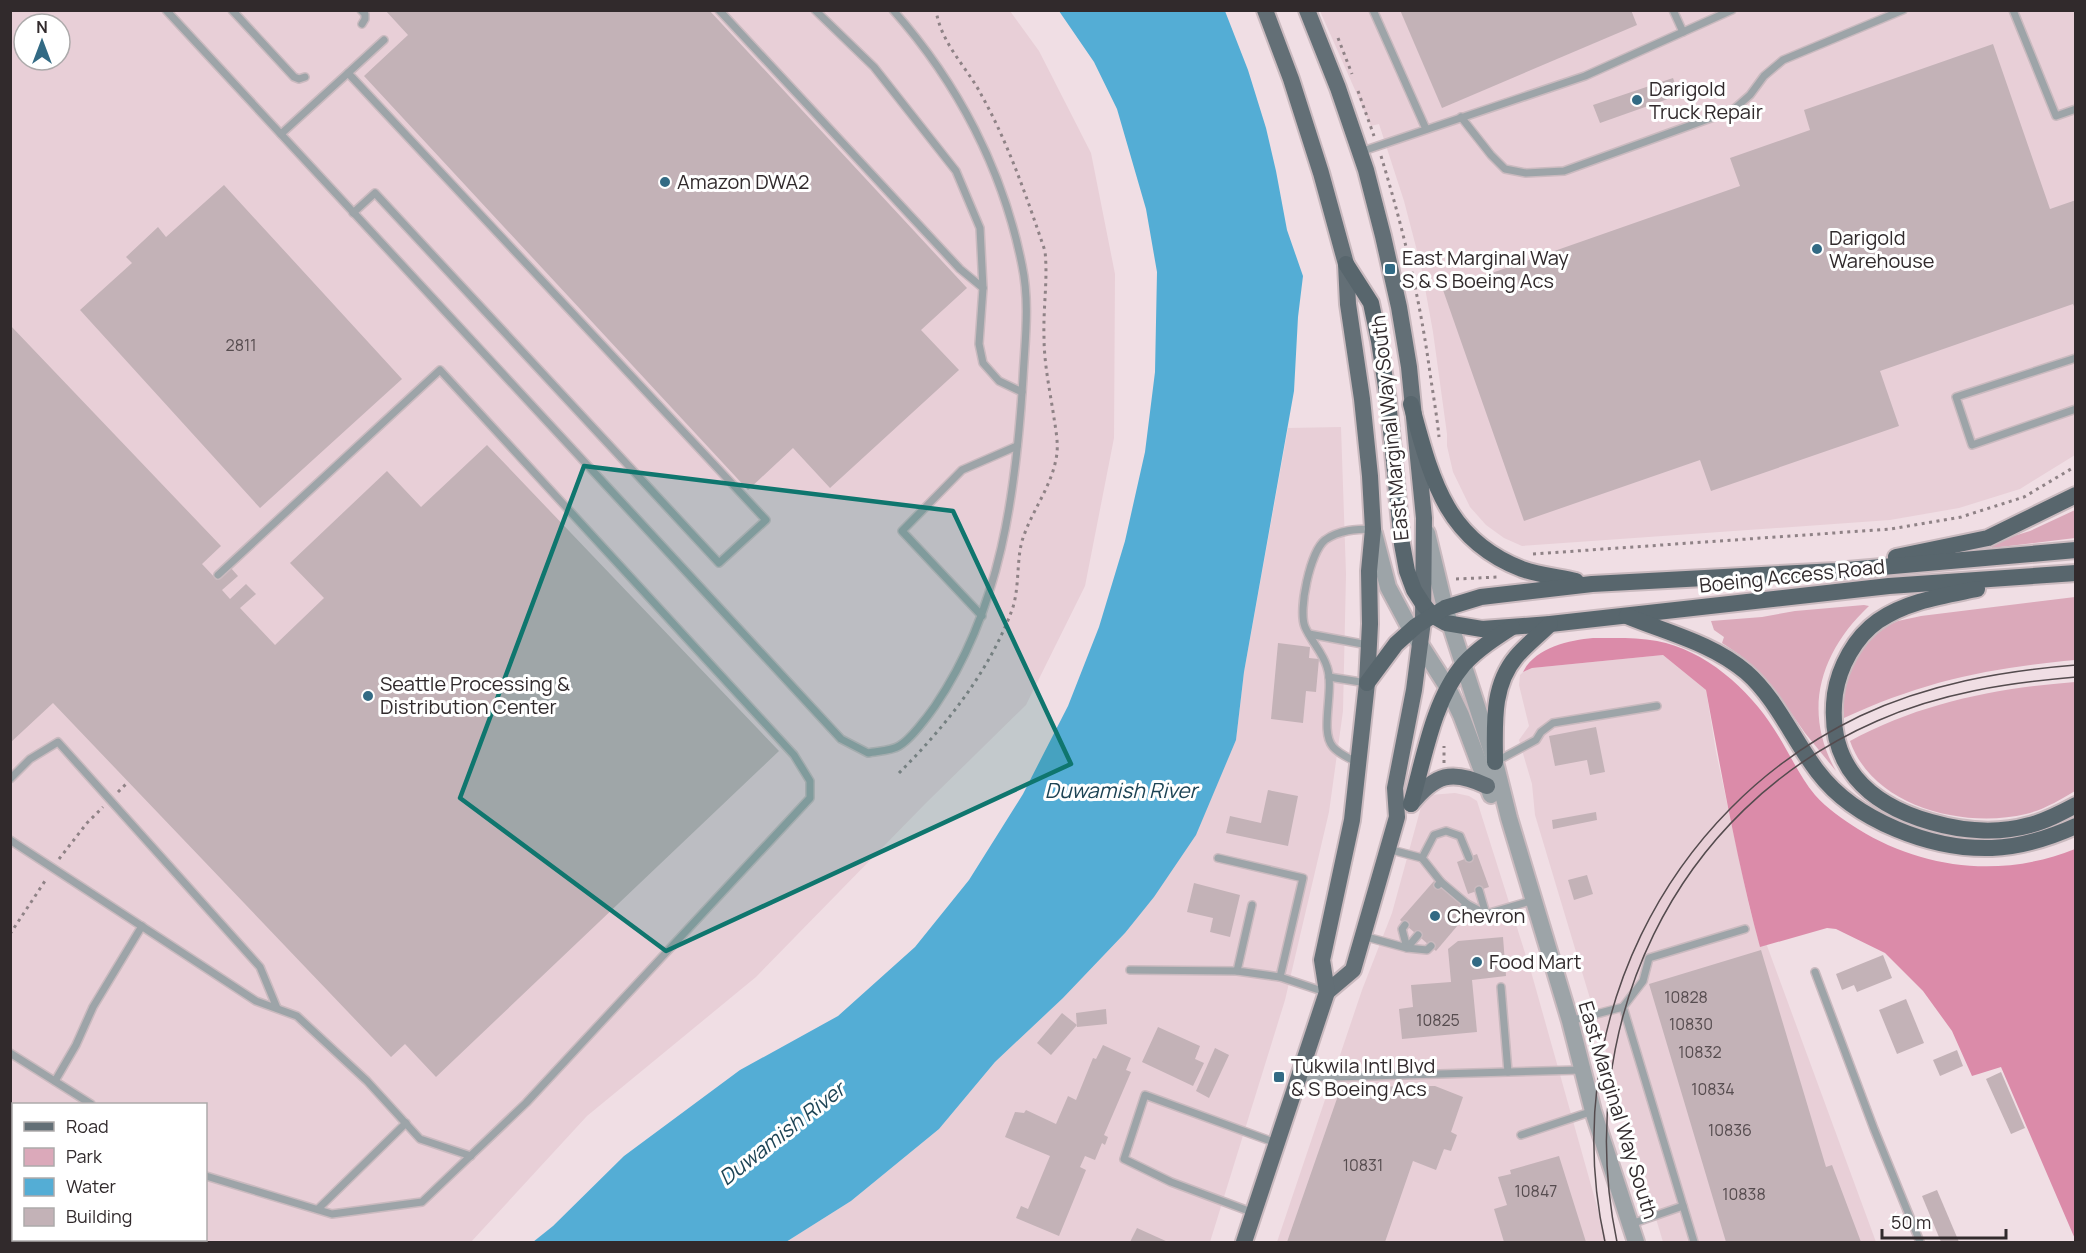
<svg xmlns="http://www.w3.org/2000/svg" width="2086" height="1253" viewBox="0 0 2086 1253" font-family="Manrope,sans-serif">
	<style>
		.built { fill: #e8cfd7; fill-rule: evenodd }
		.green { fill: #dba9ba }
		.forest { fill: #db8ba9 }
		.water { fill: #54add5 }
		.building { fill: #c3b2b7 }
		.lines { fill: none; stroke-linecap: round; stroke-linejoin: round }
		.service-casing { stroke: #cababf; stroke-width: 10 }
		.tertiary-casing { stroke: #cababf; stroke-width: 20 }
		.primary-casing { stroke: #cababf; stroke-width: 20 }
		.trunk-casing { stroke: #cababf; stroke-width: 20 }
		.path { stroke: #8f8286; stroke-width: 3; stroke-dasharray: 3 4.5; stroke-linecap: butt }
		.service { stroke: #9da4a8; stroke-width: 7 }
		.tertiary { stroke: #9da4a8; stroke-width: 16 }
		.primary { stroke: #636f76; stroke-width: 16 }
		.trunk { stroke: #58666d; stroke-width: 16 }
		.tram { stroke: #544b4e; stroke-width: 1.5 }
		.marked { fill: #0f766e; fill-opacity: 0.2; stroke: #0f766e; stroke-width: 4.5; stroke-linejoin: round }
		.poi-dot { fill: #326a84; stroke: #fff; stroke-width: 2 }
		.labels { text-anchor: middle; stroke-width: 6; stroke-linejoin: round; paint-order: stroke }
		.number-label { font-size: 16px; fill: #564c4f }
		.poi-label { font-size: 20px; fill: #312a2c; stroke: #fff; text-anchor: start }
		.street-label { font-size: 20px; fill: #312a2c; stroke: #fff }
		.water-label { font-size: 21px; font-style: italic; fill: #1d4455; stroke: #fff }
	</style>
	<rect width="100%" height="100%" fill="#f0dee4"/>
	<g class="built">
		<path d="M10,11H1010L1039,51L1091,153L1115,274L1114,438L1085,586L1026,705L925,804L756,977L587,1116L471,1242H11ZM24,24H60V60H24ZM14,1104H206V1240H14Z"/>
		<polygon points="1320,11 2075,11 2075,455 2020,489 1959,508 1890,520 1522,546 1504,538 1486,525 1470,507 1453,472 1447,446 1447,434 1433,332 1421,266 1404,201 1379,124 1371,126"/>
		<polygon points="1341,427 1346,574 1343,711 1329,812 1285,1000 1210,1242 786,1242 851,1201 939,1129 995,1062 1063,998 1125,933 1236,740 1244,672 1288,428"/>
		<polygon points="1663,655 1706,690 1716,752 1749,905 1760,946 1766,943 1876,1242 1663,1242 1535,815 1532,784 1519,740 1529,726 1519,685 1520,675 1523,672 1532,668"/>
		<polygon points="1455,793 1469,796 1477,801 1532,975 1607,1242 1277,1242 1362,990 1392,913 1421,807 1430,795"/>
	</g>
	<g class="green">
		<polygon points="2075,510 2075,538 1992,548 1991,543 2030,531"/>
		<path d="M2075,597V660C1989,668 1924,681 1844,718C1844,712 1843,705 1844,699C1845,669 1869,632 1898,621C1905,619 1914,618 1921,616Z"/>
		<path d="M1864,605L1869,606C1820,652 1802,711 1836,771L1805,733L1775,690L1740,655L1722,643L1724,637L1714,630L1711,621L1762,617L1795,611Z"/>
		<path d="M2075,682V791C2060,800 2043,810 2026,814C1964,829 1873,807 1850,741C1920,703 1997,688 2075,682Z"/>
	</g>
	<path class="forest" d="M1593,638C1614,638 1636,637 1657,641C1705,650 1749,689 1774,729C1788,750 1799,776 1815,795C1826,808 1844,820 1858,829C1924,870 2003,878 2075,849V1239L2001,1067L1972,1076L1952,1031L1923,991L1885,953L1836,929L1827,928L1760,947C1737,862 1722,776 1706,690L1663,655L1532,668L1523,672C1535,648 1569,640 1593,638Z"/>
	<polygon class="water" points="1059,11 1225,11 1248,70 1266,128 1276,171 1287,230 1303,276 1298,317 1294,391 1244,672 1236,740 1196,835 1154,897 1125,933 1063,998 995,1062 939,1129 851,1201 786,1242 533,1242 553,1226 624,1156 740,1070 838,1016 915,947 969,880 1023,794 1068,706 1099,627 1125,541 1145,452 1155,372 1157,272 1146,209 1117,109 1094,62"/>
	<g class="building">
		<polygon points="385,10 709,10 967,288 921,330 959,370 830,488 793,448 748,490 364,76 408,35"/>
		<polygon points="1400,10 1631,10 1637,25 1442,108"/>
		<polygon points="1993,44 2050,209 2076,200 2076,311 2073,304 1880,371 1899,426 1711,491 1700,460 1524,521 1443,290 1740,186 1730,158 1810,130 1804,110"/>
		<polygon points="1673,78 1679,95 1600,123 1593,105"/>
		<polygon points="224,185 402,379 260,508 80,310 132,263 126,257 158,227 166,237"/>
		<polygon points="10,325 221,546 202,564 217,580 230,567 238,576 222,590 230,599 246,584 256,594 240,608 275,645 324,598 290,563 387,471 421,507 487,445 779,751 436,1077 405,1044 391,1057 53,703 10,743"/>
		<polygon points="1278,643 1310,647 1309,658 1319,659 1316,692 1306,691 1303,723 1271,719"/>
		<polygon points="1596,727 1605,772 1590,775 1587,760 1555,766 1549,736"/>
		<polygon points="1268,790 1298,796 1288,846 1226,833 1230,816 1261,823"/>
		<polygon points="1596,812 1597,820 1553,829 1552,820"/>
		<polygon points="1477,854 1489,887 1468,894 1457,862"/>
		<polygon points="1587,875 1593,894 1574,900 1568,880"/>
		<polygon points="1434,881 1469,912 1436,951 1400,920"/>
		<polygon points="1194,883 1240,895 1230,937 1210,932 1213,918 1187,912"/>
		<polygon points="1503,937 1506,976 1472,980 1477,1032 1402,1039 1399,1009 1413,1007 1411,985 1451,982 1448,949 1458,941"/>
		<polygon points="1761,950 1826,1167 1832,1165 1861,1242 1726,1242 1649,984"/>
		<polygon points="1883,955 1892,978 1857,992 1854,985 1842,990 1836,974"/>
		<polygon points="1906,999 1924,1043 1897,1054 1879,1010"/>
		<polygon points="1106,1009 1107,1024 1077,1027 1076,1013"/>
		<polygon points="1062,1013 1077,1025 1051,1055 1037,1043"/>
		<polygon points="1158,1027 1200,1046 1195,1059 1204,1063 1193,1086 1142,1062"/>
		<polygon points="1103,1045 1131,1058 1126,1070 1131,1072 1104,1135 1108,1137 1105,1145 1102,1143 1095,1160 1085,1156 1080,1167 1086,1170 1059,1236 1016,1218 1021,1206 1028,1209 1050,1156 1005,1137 1015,1112 1024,1113 1026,1110 1056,1124 1068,1096 1076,1100 1093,1058 1096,1059"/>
		<polygon points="1215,1048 1229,1055 1209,1098 1196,1091"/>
		<polygon points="1957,1050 1963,1066 1940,1076 1933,1060"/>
		<polygon points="2001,1072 2025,1128 2011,1134 1986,1079"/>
		<polygon points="1435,1086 1463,1097 1451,1132 1457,1135 1451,1151 1444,1149 1436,1170 1413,1161 1385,1242 1287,1242 1341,1087"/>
		<polygon points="1559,1156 1586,1242 1504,1242 1494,1209 1507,1205 1498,1177 1511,1174 1510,1170"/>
		<polygon points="1937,1190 1959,1242 1941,1242 1922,1196"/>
		<polygon points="1137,1228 1168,1242 1130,1242"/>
	</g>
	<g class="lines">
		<defs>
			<g id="service">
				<path d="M166,10L841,739L868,753C877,751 891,751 899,746C910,740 928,716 935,706C1001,609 1016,492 1023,378C1025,340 1030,303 1022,265C1003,170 958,83 893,10"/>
				<polyline points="232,10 294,77 299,79 305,77"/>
				<polyline points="361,10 365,14 365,19 362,24"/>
				<polyline points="719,10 960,269 983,288"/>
				<polyline points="815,10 874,67 956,171 980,228 983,288 979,344 983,363 999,381 1022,392"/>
				<polyline points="1373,10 1426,129"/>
				<polyline points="1673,10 1683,32"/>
				<polyline points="2013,10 2056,116 2076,109"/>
				<polyline points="348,73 384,40"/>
				<polyline points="1461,117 1491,155 1505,169 1526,173 1564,171 1733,110 1750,95 1764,76 1783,60 1903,10"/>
				<polyline points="281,134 348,73 766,520 719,563 375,193 353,213"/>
				<polyline points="1360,152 1585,76 1732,10"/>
				<polyline points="2076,358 1956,397 1972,445 2076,409"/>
				<polyline points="982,616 902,531 962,470 1017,446"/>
				<polyline points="1309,634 1368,645"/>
				<polyline points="1329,677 1367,683"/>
				<path d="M1356,762C1349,758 1339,754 1333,747C1319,731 1335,690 1327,667C1323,653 1311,641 1305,627C1298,610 1310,552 1325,540C1339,530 1356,529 1373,529"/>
				<polyline points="1495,762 1536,740 1541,732 1553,723 1657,706"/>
				<polyline points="10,779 30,759 58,742 260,967 277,1008"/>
				<polyline points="10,840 256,1001 297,1016 367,1081 420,1139 471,1156"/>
				<polyline points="1388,849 1422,858 1441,882"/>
				<polyline points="1218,858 1303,878 1280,977"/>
				<polyline points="1422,858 1434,835 1446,831 1460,836 1469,858"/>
				<polyline points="1438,885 1441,882 1467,904 1464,907"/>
				<polyline points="1479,890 1486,914"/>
				<polyline points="1467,904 1486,914 1534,900"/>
				<polyline points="1252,905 1237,971 1280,977 1325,992"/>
				<polyline points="1405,925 1402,929 1407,948 1418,935"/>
				<polyline points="1363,936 1407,948 1427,950 1431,946"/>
				<polyline points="1130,970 1237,971"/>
				<polyline points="1815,972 1874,1129 1920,1242"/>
				<polyline points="1501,987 1508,1072"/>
				<polyline points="1570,1021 1623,1007"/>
				<polyline points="10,1053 91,1104"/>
				<polyline points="1299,1078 1581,1070"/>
				<polyline points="55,1081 76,1045 93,1007 142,926"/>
				<polyline points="1521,1135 1593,1111"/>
				<polyline points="206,1176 332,1214 422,1202 526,1103 810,798 810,781 794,755 440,370 218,575"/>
				<polyline points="318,1209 406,1123"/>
				<polyline points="1254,1213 1171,1182 1124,1159 1145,1095 1276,1143"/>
				<polyline points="1631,1224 1683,1206"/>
				<polyline points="1694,1242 1623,1007 1643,981 1649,958 1745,929"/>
			</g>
			<g id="tertiary">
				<polyline points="1374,533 1388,587 1411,630 1448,688 1461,715 1491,795"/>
				<polyline points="1427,533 1445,608 1495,762 1509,818 1570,1021 1593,1111 1636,1242"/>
			</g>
			<g id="primary">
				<polyline points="1307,10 1338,88 1366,170 1383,236 1399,307 1409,367 1424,518 1423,621 1414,690 1395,788 1397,817 1353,970 1327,992"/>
				<path d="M1411,804C1435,774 1452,769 1487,786"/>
				<polyline points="1244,1242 1327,992 1322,960 1352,820 1367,683 1370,624 1369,571 1373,529 1370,476 1362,399 1348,304 1346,264 1321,173 1291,79 1265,10"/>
			</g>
			<g id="trunk">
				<polyline points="1346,264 1371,303 1379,341 1388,400 1402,544 1407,571 1414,590 1423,604 1432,615 1446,623 1482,629 1550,624 1889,586 2076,573"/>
				<path d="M1411,404C1431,476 1444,539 1522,569C1539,575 1558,577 1576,581"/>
				<polyline points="1896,557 1988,538 2076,495"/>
				<path d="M1977,589C1943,596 1907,601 1878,621C1855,637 1839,667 1835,694C1826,764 1867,804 1931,822C1962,831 1998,834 2030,825C2046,821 2061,813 2076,805"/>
				<path d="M1627,616C1668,633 1712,643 1746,672C1777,699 1793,740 1818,772C1855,821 1932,850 1992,848C2022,847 2049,838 2076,826"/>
				<polyline points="1367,683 1396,644 1416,626 1445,608 1481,597 1592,584 1836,571 2076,550"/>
				<path d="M1495,762C1495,726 1491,687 1516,657C1526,645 1539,635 1550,624"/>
				<path d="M1411,804C1424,759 1433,700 1464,664C1478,649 1495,638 1512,627"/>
			</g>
		</defs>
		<use href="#service" class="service-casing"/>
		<use href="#tertiary" class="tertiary-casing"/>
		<use href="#primary" class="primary-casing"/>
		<use href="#trunk" class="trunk-casing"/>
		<g class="path">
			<polyline points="1338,38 1352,74"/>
			<polyline points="1358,91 1374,136"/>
			<path d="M1381,156C1403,228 1420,299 1430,373C1433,394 1437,416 1439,437"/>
			<polyline points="1533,554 1891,529 1961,517 2024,497 2076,466"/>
			<polyline points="1456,579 1499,577"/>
			<polyline points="1444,763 1444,746"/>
			<path d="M899,773C945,727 989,672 1012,610C1020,588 1016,558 1023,538C1032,511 1051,487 1056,459C1059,446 1056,431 1054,418C1050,391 1044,364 1044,337C1043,308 1048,280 1045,251C1027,198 1009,145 982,96C967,67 941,44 936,10"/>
			<polyline points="118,792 126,784"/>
			<polyline points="59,859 87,823 103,807"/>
			<polyline points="10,934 47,878"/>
		</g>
		<use href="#service" class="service"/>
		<use href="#tertiary" class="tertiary"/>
		<use href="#primary" class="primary"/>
		<use href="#trunk" class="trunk"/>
		<g class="tram">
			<path d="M1605,1242C1558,1030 1663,811 1860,716C1928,684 2001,671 2076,665"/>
			<path d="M1617,1242C1572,1028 1673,810 1877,721C1940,693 2007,683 2076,677"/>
		</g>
	</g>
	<path class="marked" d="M584,466L953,511L1071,764L666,951L460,798Z"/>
	<g class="poi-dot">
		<circle cx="1637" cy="100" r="6"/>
		<circle cx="665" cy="182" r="6"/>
		<circle cx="1817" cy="249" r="6"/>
		<rect x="1384" y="263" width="12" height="12" rx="3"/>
		<circle cx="368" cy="696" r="6"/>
		<circle cx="1435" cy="916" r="6"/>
		<circle cx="1477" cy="962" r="6"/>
		<rect x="1273" y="1071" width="12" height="12" rx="3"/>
	</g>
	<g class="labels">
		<g class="number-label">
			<text x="241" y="351">2811</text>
			<text x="1686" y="1003">10828</text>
			<text x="1438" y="1026">10825</text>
			<text x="1691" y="1030">10830</text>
			<text x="1700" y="1058">10832</text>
			<text x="1713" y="1095">10834</text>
			<text x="1730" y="1136">10836</text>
			<text x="1363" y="1171">10831</text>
			<text x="1536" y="1197">10847</text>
			<text x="1744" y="1200">10838</text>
		</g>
		<g class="poi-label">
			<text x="1649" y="96">Darigold<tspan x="1649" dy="23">Truck Repair</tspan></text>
			<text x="677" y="189">Amazon DWA2</text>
			<text x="1829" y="245">Darigold<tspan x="1829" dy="23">Warehouse</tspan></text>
			<text x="1402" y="265">East Marginal Way<tspan x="1402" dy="23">S &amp; S Boeing Acs</tspan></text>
			<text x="380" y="691">Seattle Processing &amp;<tspan x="380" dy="23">Distribution Center</tspan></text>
			<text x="1447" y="923">Chevron</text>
			<text x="1489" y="969">Food Mart</text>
			<text x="1291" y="1073">Tukwila Intl Blvd<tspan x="1291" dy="23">&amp; S Boeing Acs</tspan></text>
		</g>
		<g class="street-label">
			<text transform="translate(1390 428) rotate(-96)" y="7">East Marginal Way South</text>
			<text transform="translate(1792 576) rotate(-6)" y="7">Boeing Access Road</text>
			<text transform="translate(1618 1110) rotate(73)" y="7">East Marginal Way South</text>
		</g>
		<g class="water-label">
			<text x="1121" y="798">Duwamish River</text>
			<text transform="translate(782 1134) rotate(-38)" y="7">Duwamish River</text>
		</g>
	</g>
	<rect width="2086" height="1253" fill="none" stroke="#312a2c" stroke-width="24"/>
	<rect x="12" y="1103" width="195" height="138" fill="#ffffff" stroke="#adaaab" stroke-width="1.5"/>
	<rect x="24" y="1122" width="30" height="9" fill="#636f76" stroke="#adaaab" stroke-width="1.5"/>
	<text x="66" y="1133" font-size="18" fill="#312a2c">Road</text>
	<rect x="24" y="1148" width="30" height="18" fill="#dba9ba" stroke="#adaaab" stroke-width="1.5"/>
	<text x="66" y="1163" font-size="18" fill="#312a2c">Park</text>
	<rect x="24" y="1178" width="30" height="18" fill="#54add5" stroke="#adaaab" stroke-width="1.5"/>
	<text x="66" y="1193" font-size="18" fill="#312a2c">Water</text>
	<rect x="24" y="1208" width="30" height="18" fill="#c3b2b7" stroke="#adaaab" stroke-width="1.5"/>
	<text x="66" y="1223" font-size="18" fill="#312a2c">Building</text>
	<g transform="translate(42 42)"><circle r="28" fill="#ffffff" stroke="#adaaab" stroke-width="1.5"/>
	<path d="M0-4.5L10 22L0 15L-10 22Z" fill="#326a84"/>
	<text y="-9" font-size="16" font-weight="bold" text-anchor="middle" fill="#312a2c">N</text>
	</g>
	<path d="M1882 1229v9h124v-9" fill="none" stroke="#312a2c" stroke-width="3"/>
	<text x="1891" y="1229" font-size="18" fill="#312a2c" stroke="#ffffff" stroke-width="4.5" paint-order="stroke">50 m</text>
</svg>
